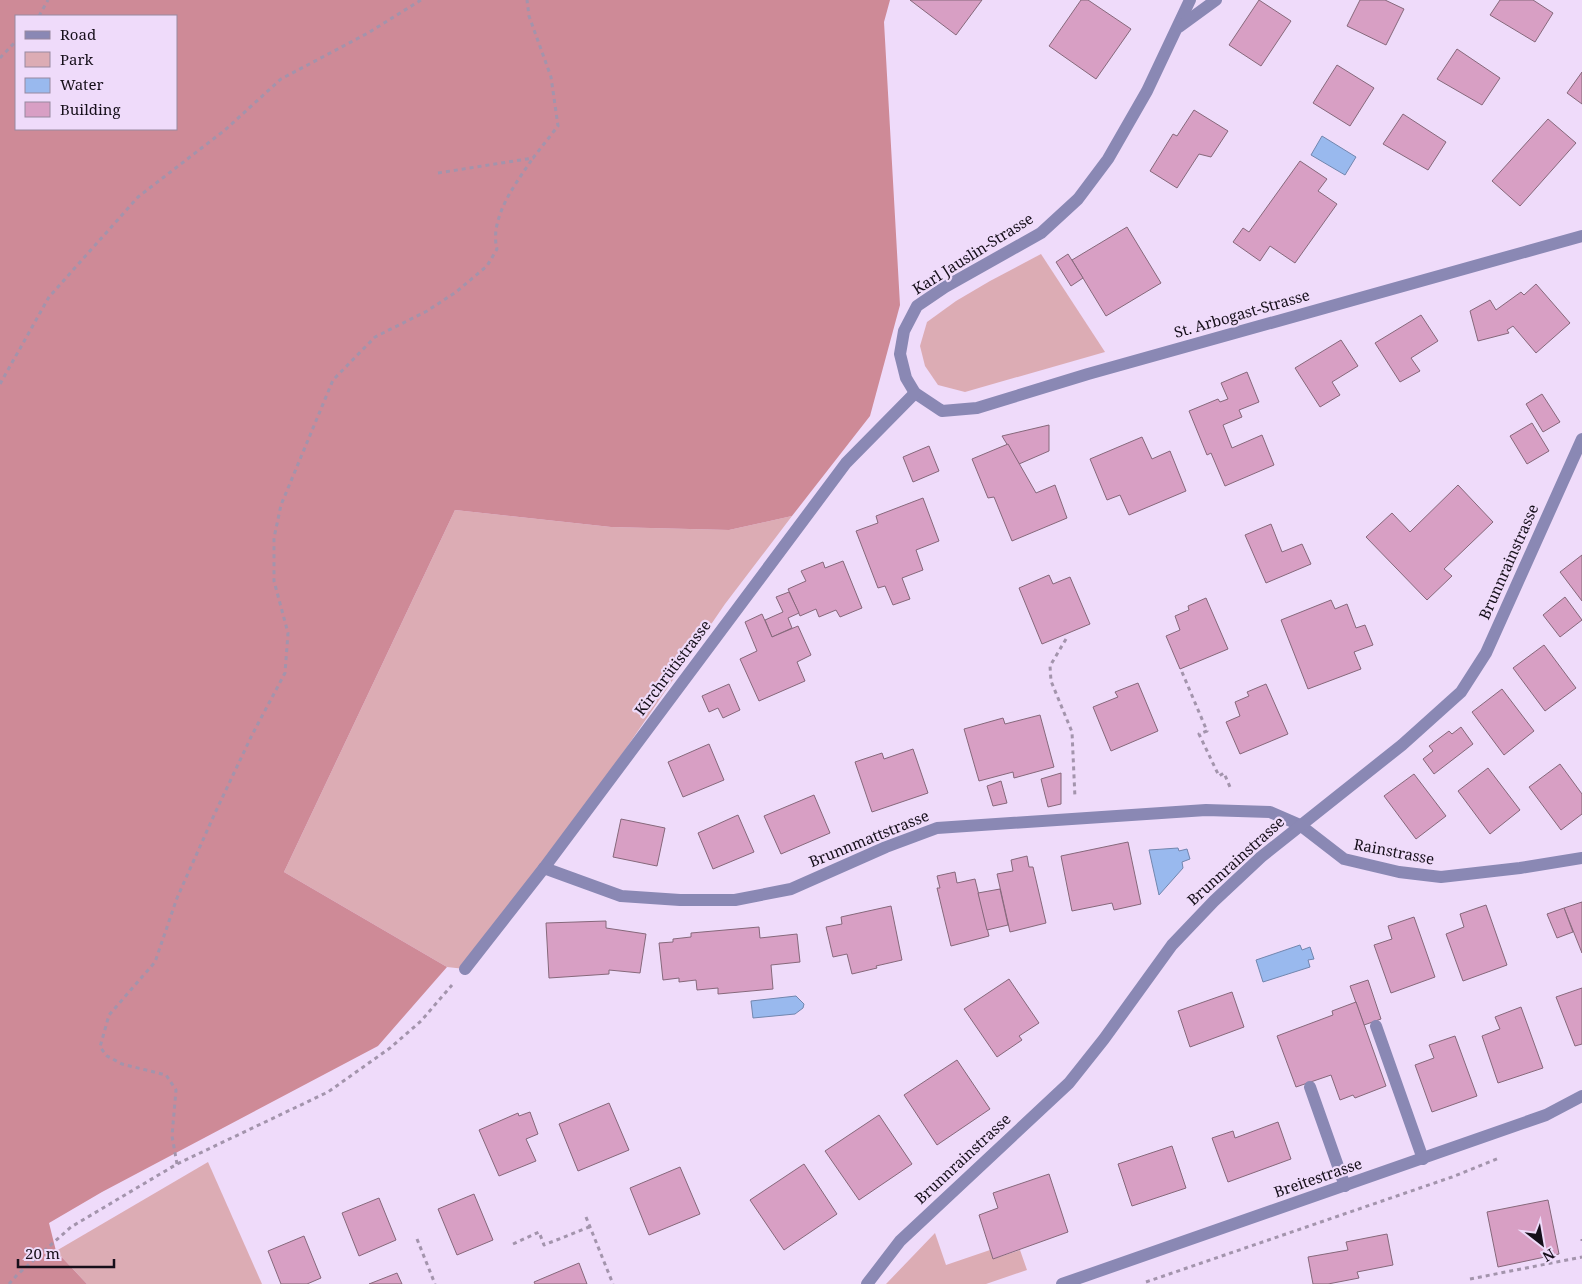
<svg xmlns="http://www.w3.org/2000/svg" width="1582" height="1284" viewBox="0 0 1582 1284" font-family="'Noto Serif',serif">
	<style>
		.green { fill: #dcacb4 }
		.forest { fill: #ce8a97; fill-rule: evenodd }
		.water { fill: #99b9ee; stroke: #7286ae }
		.building { fill: #d89fc4; stroke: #86687b }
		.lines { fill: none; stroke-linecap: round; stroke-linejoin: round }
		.path { stroke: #a394ac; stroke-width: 3; stroke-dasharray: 4 4; stroke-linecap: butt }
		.minor { stroke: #8a88b4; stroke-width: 12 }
		.labels { text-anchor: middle; stroke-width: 4.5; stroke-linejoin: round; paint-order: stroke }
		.street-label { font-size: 15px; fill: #160f1a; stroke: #efdbfa }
	</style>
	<rect width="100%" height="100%" fill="#efdbfa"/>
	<g class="green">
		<polygon points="1041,254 1105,352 965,392 938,385 925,366 920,346 927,322 956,301 990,281"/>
		<polygon points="455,510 611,527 729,530 792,516 725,604 544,868 465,969 447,967 284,872"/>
		<polygon points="208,1162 262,1284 87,1284 56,1251"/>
		<polygon points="935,1233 946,1265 990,1250 993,1259 1020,1250 1027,1270 986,1284 886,1284"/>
	</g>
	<path class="forest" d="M0,0H890L884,22L900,305L870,416L792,516L729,530L611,527L455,510L284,872L447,967L378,1046L102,1192L49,1223L56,1251L87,1284H0ZM16,16H176V129H16Z"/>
	<g class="water">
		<polygon points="1322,136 1356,157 1345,175 1311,155"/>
		<polygon points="1178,848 1179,851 1187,849 1190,859 1182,862 1183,868 1159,895 1149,850"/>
		<polygon points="1300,945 1302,950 1310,947 1314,959 1308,960 1310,967 1263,982 1256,960"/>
		<polygon points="796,996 804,1004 803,1008 795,1014 753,1018 751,1001"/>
	</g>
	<g class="building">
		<polygon points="910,0 982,0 956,35"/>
		<polygon points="1081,0 1088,0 1131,29 1096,79 1049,46"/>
		<polygon points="1259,0 1291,21 1261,66 1229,45"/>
		<polygon points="1360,0 1385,0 1404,9 1386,45 1347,26"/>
		<polygon points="1500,0 1533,0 1553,13 1535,42 1490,15"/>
		<polygon points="1457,49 1500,78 1482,105 1437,79"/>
		<polygon points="1337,65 1374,88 1350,126 1313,103"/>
		<polygon points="1582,72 1582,104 1567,93"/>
		<polygon points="1194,110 1228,131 1211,157 1199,154 1177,188 1150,171 1173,134 1177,136"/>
		<polygon points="1403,114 1446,142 1428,170 1383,144"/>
		<polygon points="1548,119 1576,143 1520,206 1492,181"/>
		<polygon points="1300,161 1327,179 1318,191 1337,204 1295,263 1270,246 1260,261 1233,242 1243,228 1249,232"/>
		<polygon points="1127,227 1161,283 1106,316 1072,260"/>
		<polygon points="1068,254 1083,278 1071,286 1056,262"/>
		<polygon points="1536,284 1570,323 1536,353 1513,326 1507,330 1509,333 1478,341 1470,311 1490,300 1496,310 1521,292 1524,295"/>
		<polygon points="1421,315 1438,341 1411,358 1420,371 1400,382 1375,343"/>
		<polygon points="1341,340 1358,366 1332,382 1340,395 1320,407 1295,368"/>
		<polygon points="1247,372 1259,402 1239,410 1242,417 1223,425 1232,448 1262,435 1274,465 1225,486 1211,453 1207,455 1189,411 1218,399 1220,402 1228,399 1221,383"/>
		<polygon points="1542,394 1560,422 1543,432 1526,404"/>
		<polygon points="1532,423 1549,451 1527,464 1510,436"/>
		<polygon points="1049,425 1049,451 1019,464 1002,436"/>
		<polygon points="1142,437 1152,459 1170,451 1186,491 1129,515 1120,495 1107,500 1090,459"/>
		<polygon points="1008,444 1036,493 1055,485 1067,518 1012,541 994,497 988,498 972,459"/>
		<polygon points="929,446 939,471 913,482 903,457"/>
		<polygon points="1458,485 1493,522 1444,569 1452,576 1427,600 1366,537 1392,513 1410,532"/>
		<polygon points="923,498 939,541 916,550 923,570 902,578 910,599 893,605 885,586 878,588 856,531 878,523 876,516"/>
		<polygon points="1271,524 1282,552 1302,544 1311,564 1266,583 1245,535"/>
		<polygon points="1582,555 1582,601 1560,572"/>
		<polygon points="843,561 862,608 840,617 836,610 819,617 816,609 800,616 788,589 806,581 801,571 823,562 825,568"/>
		<polygon points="1049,575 1053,584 1070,577 1090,624 1042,644 1019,588"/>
		<polygon points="789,592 799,613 788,618 792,628 772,637 765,620 783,612 776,597"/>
		<polygon points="1565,597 1582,620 1560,637 1543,615"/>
		<polygon points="1206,598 1228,649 1180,669 1166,636 1180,630 1175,616 1189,610 1188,606"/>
		<polygon points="1331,600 1335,609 1347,604 1356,628 1365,625 1373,645 1354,652 1361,669 1308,689 1281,620"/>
		<polygon points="762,614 772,637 798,626 811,655 797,662 805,681 759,701 740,659 757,651 745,622"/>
		<polygon points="1544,645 1576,688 1545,711 1513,668"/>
		<polygon points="1138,683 1158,731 1111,751 1093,707 1118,697 1115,692"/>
		<polygon points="729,684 740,710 723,718 718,708 709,712 702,696"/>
		<polygon points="1266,684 1288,734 1240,754 1226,722 1240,716 1235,702 1249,696 1247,692"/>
		<polygon points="1502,689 1534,731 1504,755 1472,712"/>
		<polygon points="1040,715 1054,767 1014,778 1013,772 979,781 964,729 1003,718 1005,724"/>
		<polygon points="1461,727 1473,744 1434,774 1423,759 1433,751 1429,746 1449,731 1452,734"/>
		<polygon points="709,744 724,780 683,797 668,762"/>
		<polygon points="913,749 928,793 872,812 855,762 882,753 884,759"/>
		<polygon points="1560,764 1582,794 1582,814 1561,830 1529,787"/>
		<polygon points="1488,768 1520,810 1490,834 1458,791"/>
		<polygon points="1061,773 1061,804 1048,807 1041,779"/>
		<polygon points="1414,774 1446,816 1416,839 1384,796"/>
		<polygon points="1001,781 1007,803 993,806 987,786"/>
		<polygon points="814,795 830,833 781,854 764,816"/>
		<polygon points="738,815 754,852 713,869 698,833"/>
		<polygon points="621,819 665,828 657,866 613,857"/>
		<polygon points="1128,842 1141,904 1114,910 1112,903 1072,911 1061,856"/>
		<polygon points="1027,856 1029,867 1033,867 1046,923 1010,932 997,874 1013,871 1011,860"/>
		<polygon points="955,872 957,883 975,879 989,936 951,946 937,888 940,888 937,876"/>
		<polygon points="1000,889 1008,925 987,930 978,893"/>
		<polygon points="1582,902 1582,953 1564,908"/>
		<polygon points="1486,905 1507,965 1463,981 1446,934 1464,927 1460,914"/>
		<polygon points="891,906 902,960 876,966 877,968 852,974 847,954 833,957 826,927 842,924 841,917"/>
		<polygon points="1564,908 1573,932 1557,938 1547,914"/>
		<polygon points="1414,917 1435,977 1391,993 1374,945 1392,939 1388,926"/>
		<polygon points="606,921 606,928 646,934 640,973 609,970 609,974 549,978 546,923"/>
		<polygon points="759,927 760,938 797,934 800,962 771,965 773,989 718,994 718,988 697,990 696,980 679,982 679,978 663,980 659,943 673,942 673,939 691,937 691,933"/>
		<polygon points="1009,979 1039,1023 1019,1036 1022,1040 997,1057 964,1009"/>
		<polygon points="1368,980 1381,1019 1364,1025 1350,986"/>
		<polygon points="1582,988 1582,1044 1575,1046 1556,997"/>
		<polygon points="1232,992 1244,1027 1190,1047 1178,1011"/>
		<polygon points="1356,1002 1386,1086 1355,1098 1353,1095 1340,1100 1331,1075 1296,1087 1277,1036 1333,1015 1332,1011"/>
		<polygon points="1521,1007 1543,1068 1498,1083 1482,1036 1500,1029 1495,1017"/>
		<polygon points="1455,1036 1477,1096 1432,1112 1415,1065 1434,1058 1429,1045"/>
		<polygon points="957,1060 990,1109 937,1145 904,1095"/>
		<polygon points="609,1103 629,1150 578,1171 559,1124"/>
		<polygon points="530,1112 538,1134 526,1139 536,1161 499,1176 479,1130 518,1113 519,1116"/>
		<polygon points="879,1115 912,1164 859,1200 825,1151"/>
		<polygon points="1278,1122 1291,1159 1228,1182 1212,1138 1233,1131 1235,1138"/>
		<polygon points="1172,1146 1186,1188 1132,1206 1118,1164"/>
		<polygon points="804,1164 837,1214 784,1250 750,1200"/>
		<polygon points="680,1167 700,1214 649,1235 630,1188"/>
		<polygon points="1049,1174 1068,1232 993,1259 979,1215 998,1208 993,1193"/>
		<polygon points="474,1194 493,1240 457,1255 438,1209"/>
		<polygon points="379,1198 396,1240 359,1256 342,1213"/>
		<polygon points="1548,1200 1559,1254 1498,1267 1487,1212"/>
		<polygon points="1387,1234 1393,1265 1357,1272 1359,1278 1328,1284 1313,1284 1308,1257 1348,1250 1346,1242"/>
		<polygon points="304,1236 321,1278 307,1284 281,1284 268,1251"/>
		<polygon points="579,1263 587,1284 535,1284 534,1282"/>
		<polygon points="397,1273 402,1284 369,1284"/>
	</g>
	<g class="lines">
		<g class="path">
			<polyline points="39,16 48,0"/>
			<polyline points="0,58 16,41"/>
			<polyline points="438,173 533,158 558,126 551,77 529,16 527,0"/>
			<polyline points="0,384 49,297 138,197 225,130 281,79 368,33 421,0"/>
			<polyline points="1066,639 1050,666 1051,681 1072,732 1075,798"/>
			<polyline points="1182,672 1207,731 1199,734 1219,776 1224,773 1230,787"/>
			<path d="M177,1164L172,1136L176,1090L166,1075L122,1064L107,1056L100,1047L109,1015L155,962L177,898L215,813L252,735L285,673L288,633L274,581V538L281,505L333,380L375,337L427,311L456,292L487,266L497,249C489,218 516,183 533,158"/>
			<polyline points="586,1217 613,1284"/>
			<polyline points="417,1239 435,1284"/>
			<polyline points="1582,1239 1582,1241"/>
			<polyline points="513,1244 539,1232 544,1245 589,1227"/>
			<polyline points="1470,1279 1582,1257"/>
			<polyline points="1146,1282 1452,1177 1499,1158"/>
			<polyline points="9,1284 17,1275 71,1227 177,1164 328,1092 390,1048 421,1021 452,985"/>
		</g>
		<g class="minor">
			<polyline points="1190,0 1147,91 1108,159 1078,199 1041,233 945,287 917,306 904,331 900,354 906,378 915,393 942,411 977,408 1088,374 1582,236"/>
			<polyline points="1179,27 1216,0"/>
			<polyline points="544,868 621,896 680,900 735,900 791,889 886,847 937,828 1206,810 1270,812 1300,825 1344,859 1399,872 1441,877 1520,868 1582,858"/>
			<polyline points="465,969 544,868 846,463 915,393"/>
			<polyline points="1376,1026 1423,1159"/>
			<polyline points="1310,1087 1345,1186"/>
			<polyline points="867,1284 900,1241 1069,1083 1104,1039 1172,945 1214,901 1261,857 1402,745 1461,692 1486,653 1582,439"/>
			<polyline points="1062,1284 1546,1115 1582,1096"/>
		</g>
	</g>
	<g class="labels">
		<g class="street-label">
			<text transform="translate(973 254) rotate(-32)" y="5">Karl Jauslin-Strasse</text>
			<text transform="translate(1242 314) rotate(-16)" y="5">St. Arbogast-Strasse</text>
			<text transform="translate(1509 562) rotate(-66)" y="5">Brunnrainstrasse</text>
			<text transform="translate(673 668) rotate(-53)" y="5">Kirchrütistrasse</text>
			<text transform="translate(869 839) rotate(-22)" y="5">Brunnmattstrasse</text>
			<text transform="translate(1394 852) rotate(11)" y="5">Rainstrasse</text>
			<text transform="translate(1236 861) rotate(-42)" y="5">Brunnrainstrasse</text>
			<text transform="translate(963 1159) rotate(-43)" y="5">Brunnrainstrasse</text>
			<text transform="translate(1318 1178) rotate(-19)" y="5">Breitestrasse</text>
		</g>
	</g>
	<rect x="15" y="15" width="162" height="115" fill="#efdbfa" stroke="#9889a0"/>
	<rect x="25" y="31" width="25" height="8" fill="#8a88b4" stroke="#9889a0"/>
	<text x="60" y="40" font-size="15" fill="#160f1a">Road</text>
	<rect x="25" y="52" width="25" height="15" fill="#dcacb4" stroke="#9889a0"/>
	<text x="60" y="65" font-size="15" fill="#160f1a">Park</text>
	<rect x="25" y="78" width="25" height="15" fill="#99b9ee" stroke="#9889a0"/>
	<text x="60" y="90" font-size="15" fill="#160f1a">Water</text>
	<rect x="25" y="102" width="25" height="15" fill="#d89fc4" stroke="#9889a0"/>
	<text x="60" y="115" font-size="15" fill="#160f1a">Building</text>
	<g transform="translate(1542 1244) rotate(149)" stroke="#efdbfa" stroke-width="4" paint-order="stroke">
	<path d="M0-4L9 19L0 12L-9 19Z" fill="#160f1a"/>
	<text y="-8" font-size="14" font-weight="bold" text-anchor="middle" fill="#160f1a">N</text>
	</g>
	<path d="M18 1259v8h96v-8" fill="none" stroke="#160f1a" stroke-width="2.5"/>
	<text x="25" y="1259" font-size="15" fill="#160f1a" stroke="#efdbfa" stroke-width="4" paint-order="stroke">20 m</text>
</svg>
